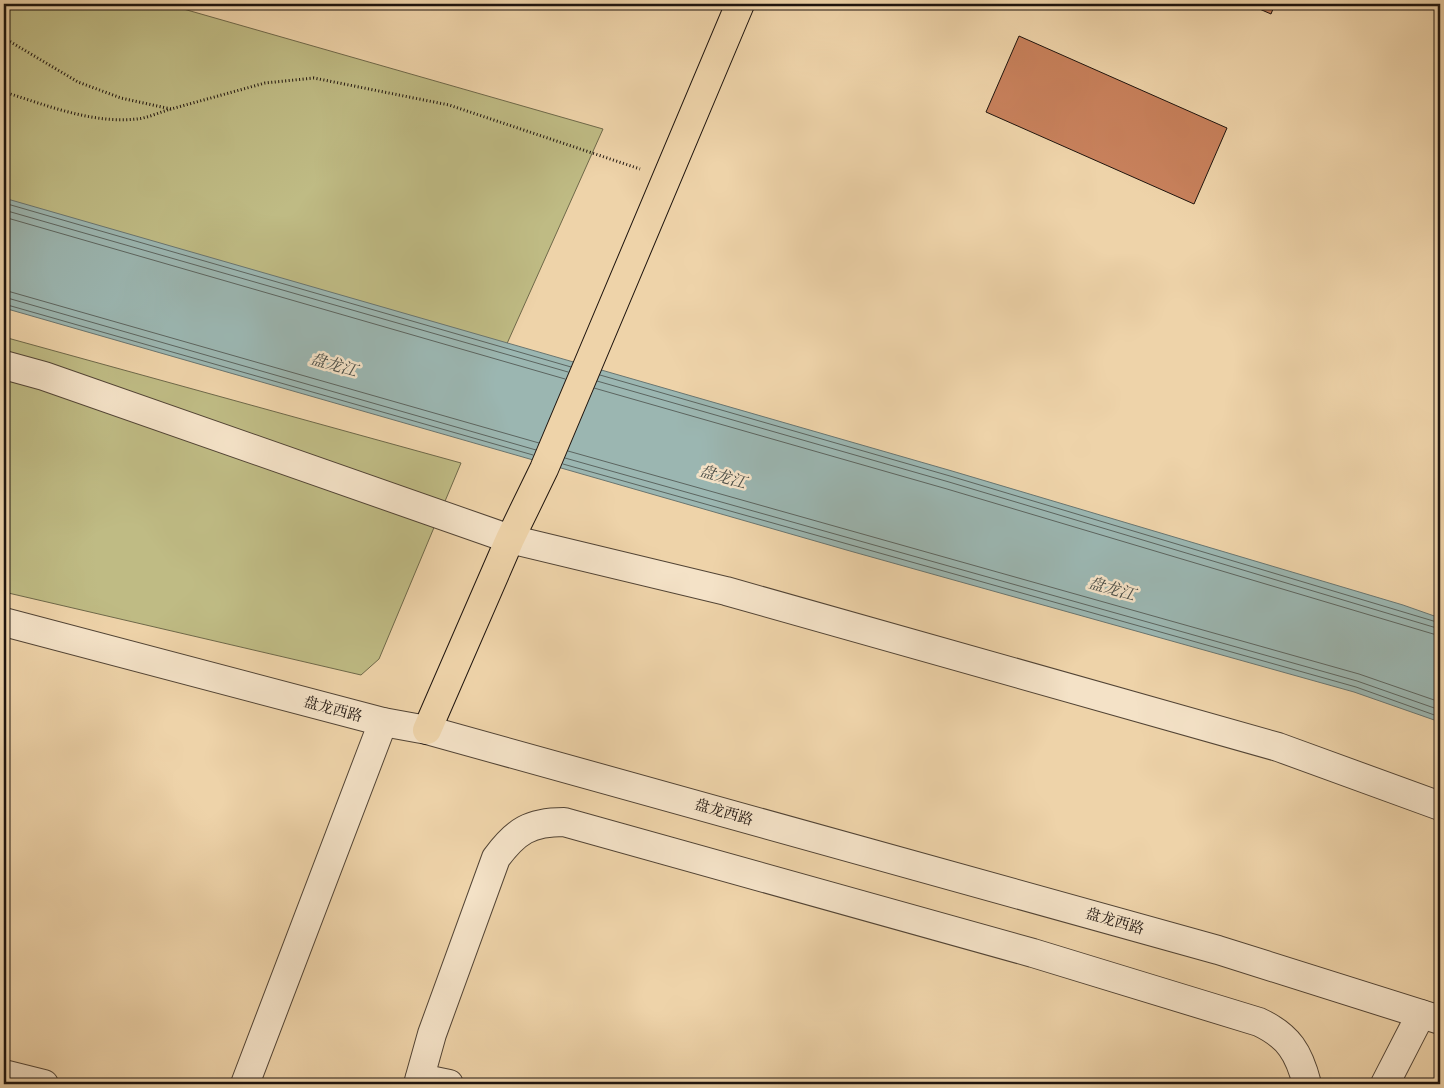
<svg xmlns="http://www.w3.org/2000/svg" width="1444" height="1088" viewBox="0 0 1444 1088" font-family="'IM FELL Great Primer','Noto Serif SC',serif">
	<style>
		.green { fill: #bfbb84; stroke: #6e6849 }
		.water { fill: #9bb6b1; stroke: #697570 }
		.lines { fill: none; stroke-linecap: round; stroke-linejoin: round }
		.shore { stroke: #5c6560; stroke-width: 1 }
		.building { fill: #c8815c; stroke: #1e140e }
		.minor-casing { stroke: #524435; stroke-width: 30 }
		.major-casing { stroke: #1e140e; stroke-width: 30 }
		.path { stroke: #1e140e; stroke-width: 3; stroke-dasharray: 1 2.5; stroke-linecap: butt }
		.minor { stroke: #f4e2c7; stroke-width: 28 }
		.major { stroke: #eed3a9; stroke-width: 28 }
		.labels { text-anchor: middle; stroke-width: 5; stroke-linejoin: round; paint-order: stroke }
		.street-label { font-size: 15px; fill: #1e140e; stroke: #f4e2c7 }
		.water-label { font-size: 16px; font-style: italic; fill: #4a4d47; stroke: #f4e2c7 }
	</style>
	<rect width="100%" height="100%" fill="#eed3a9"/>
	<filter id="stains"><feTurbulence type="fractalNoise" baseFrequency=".004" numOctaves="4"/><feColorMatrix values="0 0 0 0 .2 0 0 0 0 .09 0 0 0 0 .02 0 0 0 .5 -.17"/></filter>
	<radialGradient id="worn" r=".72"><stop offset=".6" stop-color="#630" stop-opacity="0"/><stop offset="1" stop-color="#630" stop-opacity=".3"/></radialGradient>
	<g class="green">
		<polygon points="4,4 166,4 603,129 501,357 4,218"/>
		<polygon points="4,337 461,463 379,659 361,675 4,592"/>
	</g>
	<polygon class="water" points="4,198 952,471 1403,605 1440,618 1440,722 1354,692 850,551 4,308"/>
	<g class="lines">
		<g class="shore">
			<polyline points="4,203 571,367"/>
			<polyline points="4,210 568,372"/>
			<polyline points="4,217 565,379"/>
			<polyline points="4,290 539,443"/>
			<polyline points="4,297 536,450"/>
			<polyline points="4,304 533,455"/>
			<polyline points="600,375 950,476 1440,623"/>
			<polyline points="597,381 949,482 1440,629"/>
			<polyline points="594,388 947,489 1440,636"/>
			<polyline points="568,451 1359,674 1440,702"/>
			<polyline points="565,458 1357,681 1440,710"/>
			<polyline points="563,464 1356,687 1440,717"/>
		</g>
	</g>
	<g class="building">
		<polygon points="1248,4 1275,4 1271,14"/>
		<polygon points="1019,36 1227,128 1194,204 986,112"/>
	</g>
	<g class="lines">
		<defs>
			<g id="minor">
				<polyline points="4,365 44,376 510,539 726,591 1278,747 1440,806"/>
				<polyline points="4,622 383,722 427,730 1218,950 1440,1020"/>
				<polyline points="4,1074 44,1084"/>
				<polyline points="420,1078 449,1084"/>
				<polyline points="245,1084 383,722"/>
				<path d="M418,1084L432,1034L496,858C516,831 530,822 564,822L1033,953L1259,1022C1289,1036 1299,1053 1307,1084"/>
				<polyline points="1385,1084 1421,1014"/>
			</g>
			<polyline id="major" points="427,730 510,539 544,469 740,4"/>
		</defs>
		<use href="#minor" class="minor-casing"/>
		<use href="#major" class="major-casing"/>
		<g class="path">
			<polyline points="4,38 78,82 121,98 171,109 265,83 314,78 449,105 640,169"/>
			<path d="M4,92C46,105 92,124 137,119C148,118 160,112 171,109"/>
		</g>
		<use href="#minor" class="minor"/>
		<use href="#major" class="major"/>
	</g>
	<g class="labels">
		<g class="street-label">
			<text transform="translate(333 709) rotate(15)" y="5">盘龙西路</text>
			<text transform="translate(724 812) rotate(16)" y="5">盘龙西路</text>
			<text transform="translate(1115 921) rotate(16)" y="5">盘龙西路</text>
		</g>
		<g class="water-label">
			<text transform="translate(334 364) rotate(16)" y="6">盘龙江</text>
			<text transform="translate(723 476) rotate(16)" y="6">盘龙江</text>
			<text transform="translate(1112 588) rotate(16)" y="6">盘龙江</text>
		</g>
	</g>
	<rect width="1444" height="1088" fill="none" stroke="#eed3a9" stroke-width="20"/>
	<rect x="5" y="5" width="1434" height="1078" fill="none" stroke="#1e140e" stroke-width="2.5"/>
	<rect x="10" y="10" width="1424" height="1068" fill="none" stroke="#1e140e"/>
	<rect width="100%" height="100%" filter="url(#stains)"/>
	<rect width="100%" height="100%" fill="url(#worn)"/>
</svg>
